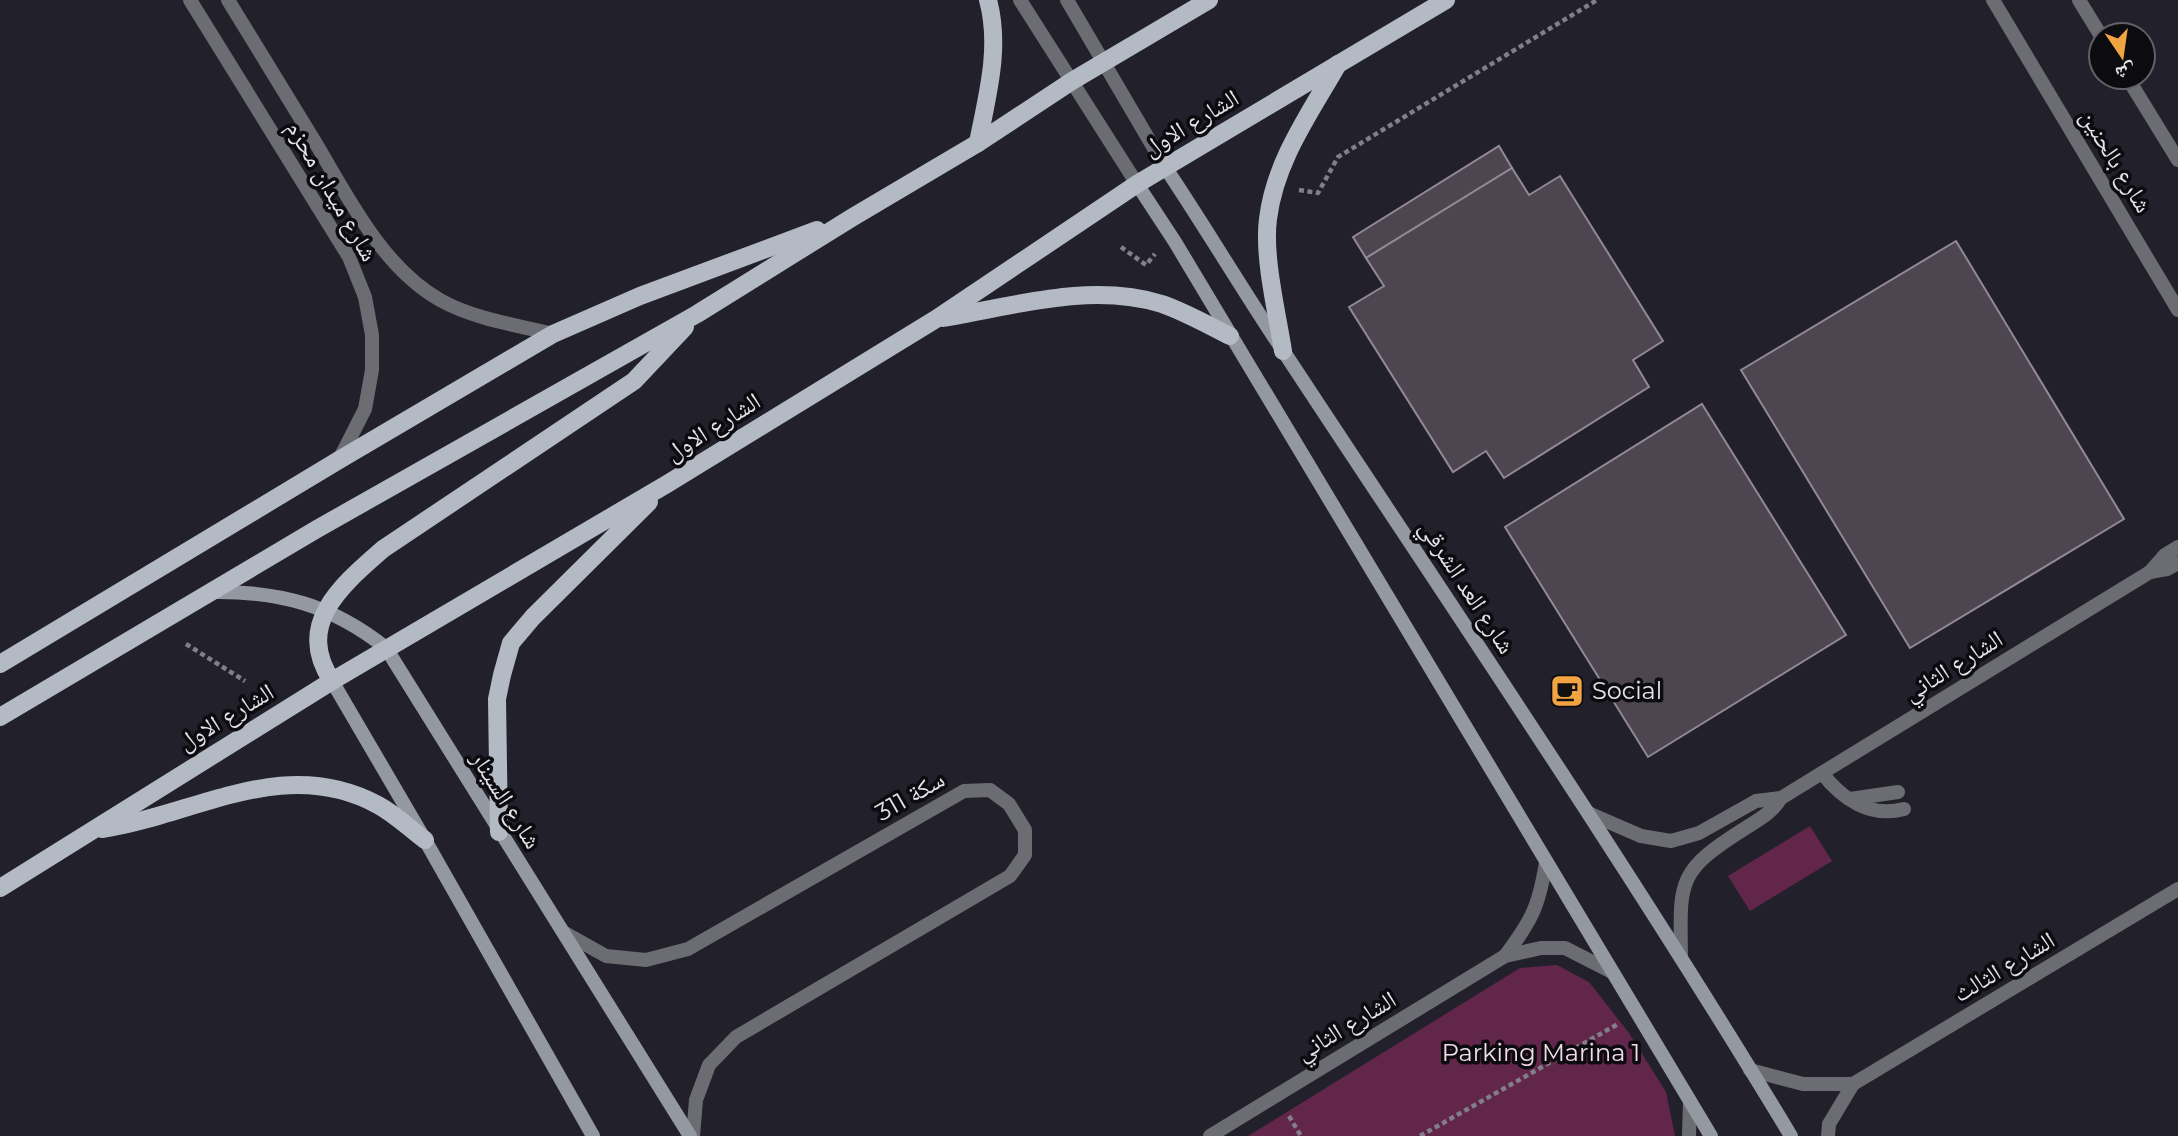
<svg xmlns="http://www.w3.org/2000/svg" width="2178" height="1136" viewBox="0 0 2178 1136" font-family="Montserrat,'Noto Naskh Arabic',sans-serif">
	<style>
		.green { fill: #63264b }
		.building { fill: #4d4650; stroke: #928994; stroke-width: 2 }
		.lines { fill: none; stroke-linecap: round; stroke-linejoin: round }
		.path { stroke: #818089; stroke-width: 4.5; stroke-dasharray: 5 3.5; stroke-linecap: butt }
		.lane { stroke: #6b6d73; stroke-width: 14 }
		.street { stroke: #6b6d73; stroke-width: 14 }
		.secondary { stroke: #9499a1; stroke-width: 14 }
		.primary { stroke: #b4bac4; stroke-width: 18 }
		.labels { text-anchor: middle; stroke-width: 7; stroke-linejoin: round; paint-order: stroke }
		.street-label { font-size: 24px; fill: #e4e3ea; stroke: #0c0b10 }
		.poi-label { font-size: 24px; fill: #e4e3ea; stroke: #0c0b10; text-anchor: start }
		.park-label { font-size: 24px; fill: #f3dbe7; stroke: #0c0b10 }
	</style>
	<rect width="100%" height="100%" fill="#22212b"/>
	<g class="green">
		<polygon points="1810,826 1832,861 1750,911 1728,876"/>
		<polygon points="1557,965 1589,982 1629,1033 1666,1092 1675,1136 1248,1136 1520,968"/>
	</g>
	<g class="building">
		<polygon points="1499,146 1512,168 1366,258 1353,237"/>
		<polygon points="1512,168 1529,195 1560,176 1663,341 1633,360 1649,387 1504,478 1486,451 1453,472 1349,307 1384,286 1366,258"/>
		<polygon points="1956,241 2124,519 1910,648 1741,370"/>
		<polygon points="1702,404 1846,635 1648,757 1505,527"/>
	</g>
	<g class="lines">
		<g class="path">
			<polyline points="1299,190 1318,193 1338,157 1597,0"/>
			<polyline points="1121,247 1146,265 1155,254"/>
			<polyline points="186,644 245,681"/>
			<polyline points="1289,1116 1301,1136"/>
			<polyline points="1420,1136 1618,1024"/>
		</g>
		<g class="lane">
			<path d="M1822,773C1842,799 1870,818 1904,809"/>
			<polyline points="1850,799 1898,792"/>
		</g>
		<g class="street">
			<polyline points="190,0 349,257 365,297 372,335 372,370 365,409 339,460"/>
			<path d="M228,0C257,47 286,95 315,142C348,197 382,267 440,300C474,319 516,325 553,334"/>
			<polyline points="1020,0 1137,184"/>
			<polyline points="1067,0 1165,167"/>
			<polyline points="1993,0 2178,310"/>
			<polyline points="2079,0 2101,36"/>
			<polyline points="2127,77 2178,160"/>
			<polyline points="2150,572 2167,569 2178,563"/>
			<polyline points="1588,813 1641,836 1671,841 1699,833 1756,801 1781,798"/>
			<polyline points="565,933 606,956 646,960 688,949 964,791 990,790 1009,804 1025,830 1025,855 1010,876 736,1037 709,1065 696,1100 693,1136"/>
			<path d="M1505,956C1532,920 1539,906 1546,862"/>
			<path d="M1681,958C1680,881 1676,872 1744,829C1758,820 1772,813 1781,798L2150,572L2165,555L2178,547"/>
			<polyline points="1750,1070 1803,1084 1853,1084"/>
			<polyline points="1210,1136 1505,956 1541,948 1565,948 1612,972"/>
			<polyline points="1689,1136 1690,1102"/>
			<polyline points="1828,1136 1829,1124 1853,1084 2178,889"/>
		</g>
		<g class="secondary">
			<path d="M1165,167C1206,228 1243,291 1284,352C1455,612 1630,869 1791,1136"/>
			<polyline points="1137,184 1175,242 1711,1136"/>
			<path d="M212,592C280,591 332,605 386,648L690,1136"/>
			<polyline points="332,681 425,840 593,1136"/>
		</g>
		<g class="primary">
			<path d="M978,143C987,96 1001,48 988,0"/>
			<path d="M943,318C1014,306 1091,282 1162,304C1185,312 1208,325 1230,336"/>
			<path d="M1283,351C1277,313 1263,256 1268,219C1275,161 1310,113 1338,64"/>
			<polyline points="0,664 339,460 553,334 640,296 817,230"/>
			<path d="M332,681C294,624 342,585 383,549L634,381L685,327"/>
			<polyline points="0,717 317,529 697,314 853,217 978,143 1072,81 1209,0"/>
			<path d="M102,829C195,815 284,754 378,805C395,814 410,829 425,840"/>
			<polyline points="499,832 497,699 502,675 511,643 533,617 649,502"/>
			<polyline points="0,888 332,681 667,484 936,319 1137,184 1446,0"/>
		</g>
	</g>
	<defs>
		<symbol id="cafe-square" viewBox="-11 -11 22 22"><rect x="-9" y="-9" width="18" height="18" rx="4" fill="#f3a442" stroke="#0c0b10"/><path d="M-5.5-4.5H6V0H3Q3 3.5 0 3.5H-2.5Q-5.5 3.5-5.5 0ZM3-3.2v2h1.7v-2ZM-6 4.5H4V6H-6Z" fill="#111"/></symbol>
	</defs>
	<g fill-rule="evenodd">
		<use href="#cafe-square" x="1548" y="672" width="38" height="38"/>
	</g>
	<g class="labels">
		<g class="street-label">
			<text transform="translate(1191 123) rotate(-31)" y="8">الشارع الاول</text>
			<text transform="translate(2116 161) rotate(59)" y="8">شارع بالحنين</text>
			<text transform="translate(332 191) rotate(60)" y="8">شارع ميدان محزم</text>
			<text transform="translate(713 427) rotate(-32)" y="8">الشارع الاول</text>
			<text transform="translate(1467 587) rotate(57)" y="8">شارع العد الشرقي</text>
			<text transform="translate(1953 666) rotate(-32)" y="8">الشارع الثاني</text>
			<text transform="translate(226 717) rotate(-31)" y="8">الشارع الاول</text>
			<text transform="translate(910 796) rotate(-30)" y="8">سكة 311</text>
			<text transform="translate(506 800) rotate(58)" y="8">شارع السينار</text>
			<text transform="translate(2004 967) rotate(-31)" y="8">الشارع الثالث</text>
			<text transform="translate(1346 1026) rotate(-31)" y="8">الشارع الثاني</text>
		</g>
		<g class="poi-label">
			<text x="1592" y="699">Social</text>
		</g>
		<g class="park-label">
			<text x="1541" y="1061">Parking Marina 1</text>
		</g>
	</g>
	<g transform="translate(2122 56) rotate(167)"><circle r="33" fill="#0c0b10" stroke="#626167" stroke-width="2"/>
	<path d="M0-5L12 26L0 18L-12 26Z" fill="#f3a442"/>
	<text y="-10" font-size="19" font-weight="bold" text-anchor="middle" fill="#e4e3ea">ش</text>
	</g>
</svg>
